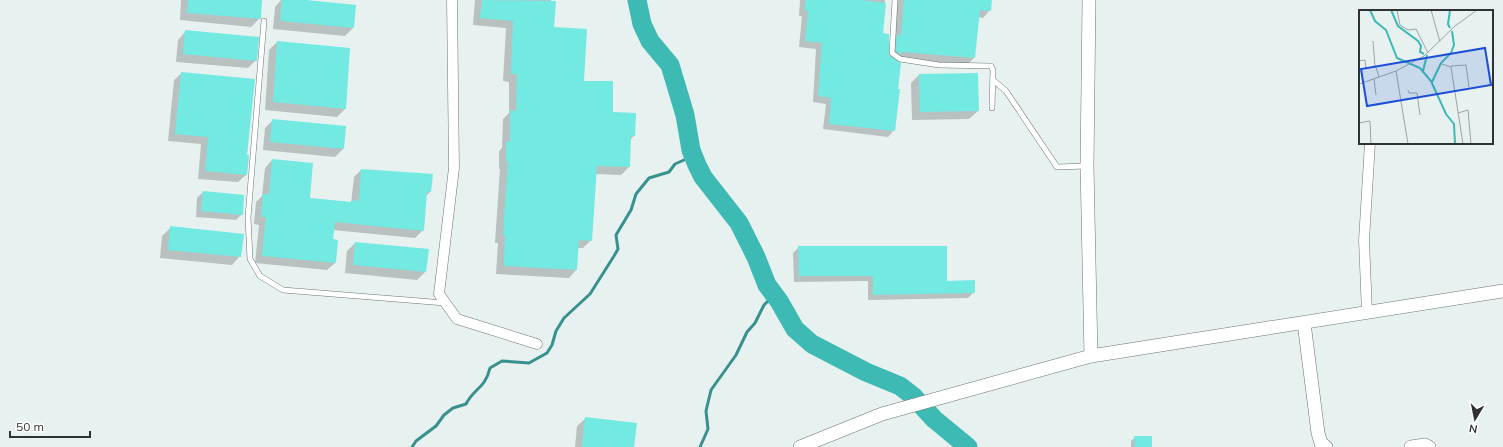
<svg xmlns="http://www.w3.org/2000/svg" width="1503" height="447" viewBox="0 0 1503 447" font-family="Mulish,sans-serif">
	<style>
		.shadow { fill: #0003 }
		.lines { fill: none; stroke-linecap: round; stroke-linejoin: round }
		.stream { stroke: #38918c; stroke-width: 3 }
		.river { stroke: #3dbab3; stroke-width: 19 }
		.building { fill: #72e9e1 }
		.service-casing { stroke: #6c7574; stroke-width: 6 }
		.minor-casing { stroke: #6c7574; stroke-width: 11 }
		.tertiary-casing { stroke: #6c7574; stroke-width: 14 }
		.service { stroke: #fff; stroke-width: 5 }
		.minor { stroke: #fff; stroke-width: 10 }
		.tertiary { stroke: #fff; stroke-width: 13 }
		.inset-river { fill: none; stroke: #3dbab3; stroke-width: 2 }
		.inset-road { fill: none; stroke: #9da5a4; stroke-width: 1 }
		.view { fill: #1d4ed8; fill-opacity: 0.15; stroke: #1d4ed8; stroke-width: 2 }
		.inset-edge { fill: none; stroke: #2e3232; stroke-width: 2 }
	</style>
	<rect width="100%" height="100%" fill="#e7f1f0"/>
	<g class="shadow">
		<polygon points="181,0 261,0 259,19 251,27 180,20"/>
		<polygon points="281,0 296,0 353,28 345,36 273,29 275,7"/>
		<polygon points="475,0 551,0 552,28 583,82 634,136 630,140 629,167 621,175 595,174 591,240 583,248 578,248 576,270 569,278 496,274 498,243 495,243 500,169 499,169 499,151 502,148 503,119 509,113 509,82 503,81 506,28 473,25"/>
		<polygon points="800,0 885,0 882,34 888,56 890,57 890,43 895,38 897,0 991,0 990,10 983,18 978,17 974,58 967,65 896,59 895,60 894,130 888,137 823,129 826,104 813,102 816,49 799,47 802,16 799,16"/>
		<polygon points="186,31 256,60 248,68 176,62 178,40"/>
		<polygon points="277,42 347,87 345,109 337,117 265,110 269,50"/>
		<polygon points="182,73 246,156 246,175 238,182 198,179 201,144 168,141 174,80"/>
		<polygon points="919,75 978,111 969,119 912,120 911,83"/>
		<polygon points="273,120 345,127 343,149 335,157 263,150 265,128"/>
		<polygon points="272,160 309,199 351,203 354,177 361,170 430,192 426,196 423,230 415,238 333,230 332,240 335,263 327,270 255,263 259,225 254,224 256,202 262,196 265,168"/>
		<polygon points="203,192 242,214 236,220 196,217 197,198"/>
		<polygon points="170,228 240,256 232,265 160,258 162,236"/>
		<polygon points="355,243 425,272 417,280 345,273 347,251"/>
		<polygon points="799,247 946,282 974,292 968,298 868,300 868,281 794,282 793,253"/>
		<polygon points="586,418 633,447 575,447 577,426"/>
		<polygon points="1135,437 1151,447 1131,447 1131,441"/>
	</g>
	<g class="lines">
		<g class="stream">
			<path d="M412,447L416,441L436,426L444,415L453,408L466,404C474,388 485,389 490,368L502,361L529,363L547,353L552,345L556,331L564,318L590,294L614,256L618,249L616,235L631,210L636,194L649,178L669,172L675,164L693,156"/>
			<polyline points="700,447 708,429 706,411 711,390 736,355 747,332 755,323 764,305 774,295"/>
		</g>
		<polyline class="river" points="637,0 642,24 650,41 670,65 685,115 691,150 697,165 703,177 739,223 756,257 767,285 779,301 795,329 812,344 866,372 900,386 913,396 934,419 968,447"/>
	</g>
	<g class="building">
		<polygon points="188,0 262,0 261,19 187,13"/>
		<polygon points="282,0 306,0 356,5 354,28 280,21"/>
		<polygon points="482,0 556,1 554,27 587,29 584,81 613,81 613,112 636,113 635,136 631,136 630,167 597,166 592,241 579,240 577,270 504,266 505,235 503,235 508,162 506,162 506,142 510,142 510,110 516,111 517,74 511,74 513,21 480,18"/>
		<polygon points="806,0 860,0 886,3 883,33 889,34 889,55 901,63 898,89 900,89 895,131 829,124 831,98 818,96 822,43 805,41 808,11 804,10"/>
		<polygon points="904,0 992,0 991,11 980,10 975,58 902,52 902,55 896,51 897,35 901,35"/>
		<polygon points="185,30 259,37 257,61 183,54"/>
		<polygon points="277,41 350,48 346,109 273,102"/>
		<polygon points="181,72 255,79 247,155 249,155 247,175 205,171 208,137 175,134"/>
		<polygon points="978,73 979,111 920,112 919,74"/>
		<polygon points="272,119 346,126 344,149 270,142"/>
		<polygon points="272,159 313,163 310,198 352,202 352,200 359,201 361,169 433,174 431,192 427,192 424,231 335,222 333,239 338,240 336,263 262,256 266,217 261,217 263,194 269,194"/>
		<polygon points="203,191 244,195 243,215 201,211"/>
		<polygon points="170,226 244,234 241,257 168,250"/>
		<polygon points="355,242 429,249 426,272 353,265"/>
		<polygon points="798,246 947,246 947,281 975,280 975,293 873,295 873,276 799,276"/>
		<polygon points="585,417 637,423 634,447 582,447"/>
		<polygon points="1134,436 1152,436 1152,447 1135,447"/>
	</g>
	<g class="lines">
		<defs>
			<g id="service">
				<polyline points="895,0 892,53 900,59 939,65 991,66 993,70 992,108"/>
				<polyline points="264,21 248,217 250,259 260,276 283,290 445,303"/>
				<polyline points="993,80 1006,91 1057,167 1086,166"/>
			</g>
			<g id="minor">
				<polyline points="452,0 454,168 439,294 457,319 537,344"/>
				<polyline points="1367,313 1364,240 1370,143"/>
			</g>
			<g id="tertiary">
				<polyline points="1089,0 1087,166 1091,356"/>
				<polyline points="1304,323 1318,433 1321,443 1326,447"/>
				<polyline points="800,447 882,414 1091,356 1503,291"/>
				<polyline points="1411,447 1425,445 1429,447"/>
			</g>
		</defs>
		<use href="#service" class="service-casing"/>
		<use href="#minor" class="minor-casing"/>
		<use href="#tertiary" class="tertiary-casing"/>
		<use href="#service" class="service"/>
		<use href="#minor" class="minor"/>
		<use href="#tertiary" class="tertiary"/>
	</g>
	<g transform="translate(1359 10)">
		<rect width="134" height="134" fill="#e7f1f0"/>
		<path class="inset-river" d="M11,0L16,11L27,20L38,48L61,58L72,71L87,104L95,114L96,134M32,0L39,16L59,31L62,36L61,42L65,44M91,0L89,14L91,18M64,61L68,45M73,72L82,53L92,43L95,35L93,21"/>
		<path class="inset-road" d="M38,0L41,15L49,20L57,19L69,43M72,0L81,32M14,31L16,57M0,51L6,50L7,58L17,57L20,67M83,54L92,57L104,134M92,56L107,55L110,77M37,61L49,134M15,69L17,85M0,74L37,61L65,46L96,16L118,0M49,80L50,83H58L61,105M99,103L109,100L112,134M0,113L11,111L12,134"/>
		<path class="view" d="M126,38L132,75L8,96L2,59Z"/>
		<rect width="134" height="134" class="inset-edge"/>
	</g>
	<g transform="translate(1475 419) rotate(190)" stroke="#ffffff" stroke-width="3" paint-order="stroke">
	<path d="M0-3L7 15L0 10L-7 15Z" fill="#2e3232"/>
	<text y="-6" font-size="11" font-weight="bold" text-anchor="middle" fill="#2e3232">N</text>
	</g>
	<path d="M10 431v6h80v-6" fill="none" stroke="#2e3232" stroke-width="2"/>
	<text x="16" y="431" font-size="12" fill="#2e3232" stroke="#ffffff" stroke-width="3" paint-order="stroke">50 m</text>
</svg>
